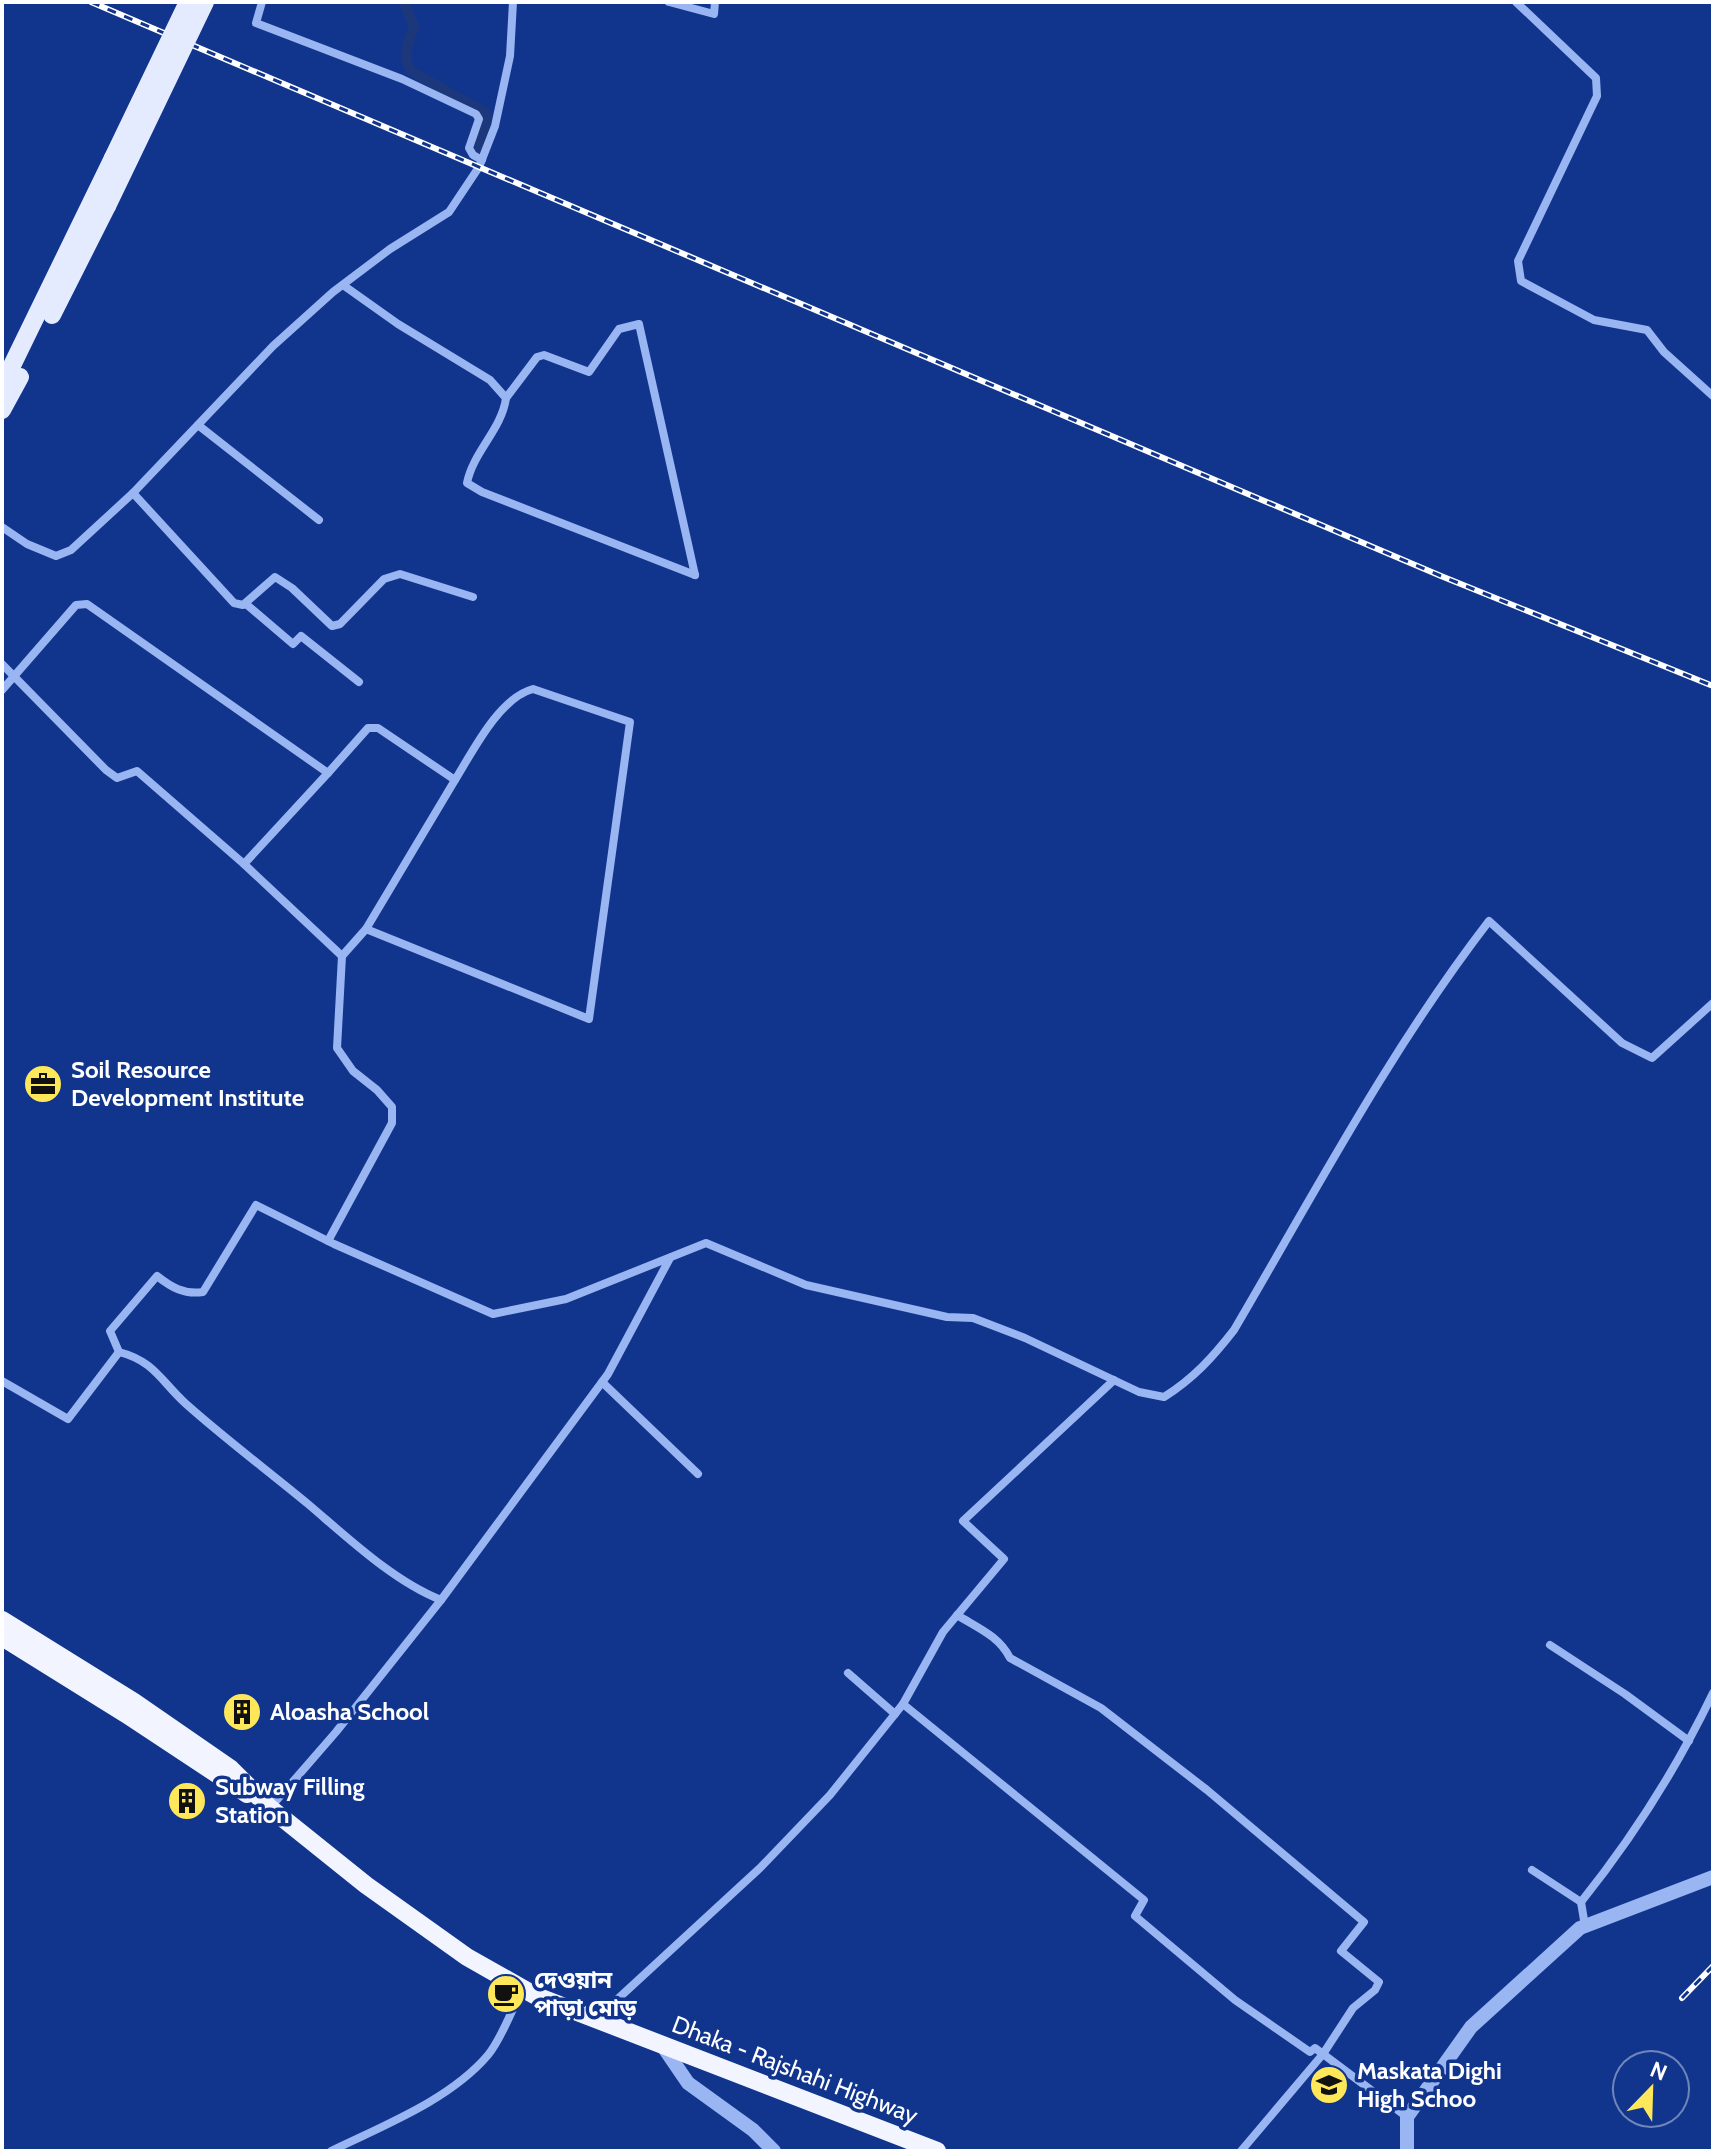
<svg xmlns="http://www.w3.org/2000/svg" width="1715" height="2153" viewBox="0 0 1715 2153" font-family="Cabin,'Noto Sans Bengali',sans-serif">
	<style>
		.lines { fill: none; stroke-linecap: round; stroke-linejoin: round }
		.canal { stroke: #1d387a; stroke-width: 10 }
		.minor { stroke: #99b5f2; stroke-width: 8 }
		.tertiary { stroke: #99b5f2; stroke-width: 14 }
		.primary { stroke: #e4ebff; stroke-width: 18 }
		.trunk { stroke: #f2f5ff; stroke-width: 18 }
		.rail-casing { stroke: #fff; stroke-width: 6 }
		.rail { stroke: #11358d; stroke-width: 3; stroke-dasharray: 9; stroke-linecap: butt }
		.primary-bridge { stroke: #e4ebff; stroke-width: 18 }
		.labels { text-anchor: middle; stroke-width: 7; stroke-linejoin: round; paint-order: stroke }
		.poi-label { font-size: 24px; font-weight: bold; fill: #fff; stroke: #11358d; text-anchor: start }
		.street-label { font-size: 24px; fill: #fff; stroke: #11358d }
	</style>
	<rect width="100%" height="100%" fill="#11358d"/>
	<g class="lines">
		<path class="canal" d="M404,2L414,27C408,42 402,55 411,71L484,112L487,117L479,149"/>
		<g class="minor">
			<polyline points="262,2 256,23 402,79 476,114 479,119 469,148 473,155 482,160"/>
			<polyline points="669,2 714,14 715,2"/>
			<polyline points="1516,2 1596,78 1597,96 1518,261 1521,281 1594,320 1647,330 1664,352 1713,396"/>
			<path d="M343,285L398,324L490,380L506,398C502,429 473,452 467,483L482,492L695,575"/>
			<polyline points="506,398 537,357 544,355 589,372 619,329 639,324 695,575"/>
			<polyline points="198,425 319,520"/>
			<polyline points="133,493 234,603 243,605 275,577 292,588 332,626 340,624 384,579 400,574 473,597"/>
			<polyline points="2,527 27,544 56,556 71,550 133,493 273,346 333,292 390,249 449,212 479,167 495,126 510,56 513,2"/>
			<polyline points="246,604 293,644 301,636 359,682"/>
			<polyline points="2,664 106,770 117,778 137,771 244,864 342,956"/>
			<path d="M2,690L76,605L87,604L328,773L368,728H378L455,780C473,751 499,698 533,689L630,722L589,1019L366,929L342,956L337,1048L353,1071L377,1090L392,1107V1123L328,1241"/>
			<polyline points="244,864 328,773"/>
			<polyline points="366,929 455,780"/>
			<path d="M119,1352L110,1331L157,1276C171,1287 184,1295 203,1292L256,1205L334,1244L493,1314L566,1299L706,1243L806,1285L947,1317L973,1318L1025,1338L1139,1392L1164,1397C1193,1379 1213,1357 1234,1330C1315,1192 1391,1048 1489,921L1622,1043L1652,1058L1713,1003"/>
			<path d="M2,1381L68,1419L119,1352C154,1361 161,1381 185,1403C224,1438 267,1470 308,1504C347,1537 393,1581 441,1600L608,1374L670,1258"/>
			<polyline points="602,1382 698,1474"/>
			<path d="M957,1615C978,1628 999,1636 1010,1658L1101,1708L1207,1790L1364,1922L1341,1951L1379,1982L1375,1990L1353,2008L1323,2054L1241,2151"/>
			<polyline points="1550,1645 1625,1694 1689,1741"/>
			<polyline points="848,1673 895,1714"/>
			<polyline points="903,1704 943,1632 1004,1559 963,1521 1114,1380"/>
			<polyline points="270,1808 336,1732 441,1600"/>
			<path d="M1532,1870L1581,1902C1633,1837 1677,1768 1713,1693"/>
			<polyline points="1581,1902 1585,1926"/>
			<polyline points="597,2018 760,1868 830,1795 903,1704 1144,1900 1135,1916 1235,2000 1310,2052 1315,2048 1407,2117"/>
			<path d="M331,2151C382,2126 450,2100 488,2055C502,2038 511,2011 522,1990"/>
		</g>
		<g class="tertiary">
			<polyline points="662,2045 688,2083 753,2130 774,2151"/>
			<polyline points="1407,2151 1407,2117 1471,2027 1580,1928 1713,1877"/>
		</g>
		<g class="primary">
			<polyline points="52,315 107,206"/>
			<polyline points="2,386 113,158"/>
			<polyline points="2,410 20,377"/>
		</g>
		<g class="trunk">
			<polyline points="2,1620 134,1702 231,1769 270,1808 366,1885 467,1957 536,1996 937,2151"/>
			<polyline points="2,1637 126,1714 247,1794"/>
		</g>
		<defs>
			<g id="rail">
				<polyline points="91,2 1441,576 1713,686"/>
				<polyline points="1682,1998 1713,1966"/>
			</g>
		</defs>
		<use href="#rail" class="rail-casing"/>
		<use href="#rail" class="rail"/>
		<g class="primary-bridge">
			<polyline points="113,158 188,2"/>
			<polyline points="107,206 205,2"/>
		</g>
	</g>
	<defs>
		<symbol id="office-disc" viewBox="-11 -11 22 22"><circle r="9.5" fill="#ffe75a" stroke="#11358d"/><path d="M-6-3h4V-5.5h4V-3h4V5H-6ZM-1-4.5V-3h2v-1.5ZM-6 0V1H6V0Z" fill="#111"/></symbol>
		<symbol id="building-disc" viewBox="-11 -11 22 22"><circle r="9.5" fill="#ffe75a" stroke="#11358d"/><path d="M-4-6H4V6H1V3H-1V6H-4ZM-2.5-4.3h1.7v1.8h-1.7ZM.8-4.3h1.7v1.8H.8ZM-2.5-1h1.7V.8h-1.7ZM.8-1h1.7V.8H.8Z" fill="#111"/></symbol>
		<symbol id="cafe-disc" viewBox="-11 -11 22 22"><circle r="9.5" fill="#ffe75a" stroke="#11358d"/><path d="M-5.5-4.5H6V0H3Q3 3.5 0 3.5H-2.5Q-5.5 3.5-5.5 0ZM3-3.2v2h1.7v-2ZM-6 4.5H4V6H-6Z" fill="#111"/></symbol>
		<symbol id="university-disc" viewBox="-11 -11 22 22"><circle r="9.5" fill="#ffe75a" stroke="#11358d"/><path d="M0-5L7-2L0 1L-7-2ZM-4 1L0 2.5L4 1V4Q0 6-4 4Z" fill="#111"/></symbol>
	</defs>
	<g fill-rule="evenodd">
		<use href="#office-disc" x="21" y="1062" width="44" height="44"/>
		<use href="#building-disc" x="220" y="1690" width="44" height="44"/>
		<use href="#building-disc" x="165" y="1779" width="44" height="44"/>
		<use href="#cafe-disc" x="484" y="1972" width="44" height="44"/>
		<use href="#university-disc" x="1307" y="2063" width="44" height="44"/>
	</g>
	<g class="labels">
		<g class="poi-label">
			<text x="71" y="1078">Soil Resource<tspan x="71" dy="28">Development Institute</tspan></text>
			<text x="270" y="1720">Aloasha School</text>
			<text x="215" y="1795">Subway Filling<tspan x="215" dy="28">Station</tspan></text>
			<text x="534" y="1988">দেওয়ান<tspan x="534" dy="28">পাড়া মোড়</tspan></text>
			<text x="1357" y="2079">Maskata Dighi<tspan x="1357" dy="28">High Schoo</tspan></text>
		</g>
		<g class="street-label">
			<text transform="translate(795 2070) rotate(21)" y="8">Dhaka - Rajshahi Highway</text>
		</g>
	</g>
	<rect width="1715" height="2153" fill="none" stroke="#ffffff" stroke-width="8"/>
	<g transform="translate(1651 2089) rotate(23)"><circle r="38" fill="#11358d" stroke="#7086bb" stroke-width="2"/>
	<path d="M0-6L14 30L0 20L-14 30Z" fill="#ffe75a"/>
	<text y="-12" font-size="22" font-weight="bold" text-anchor="middle" fill="#ffffff">N</text>
	</g>
</svg>
